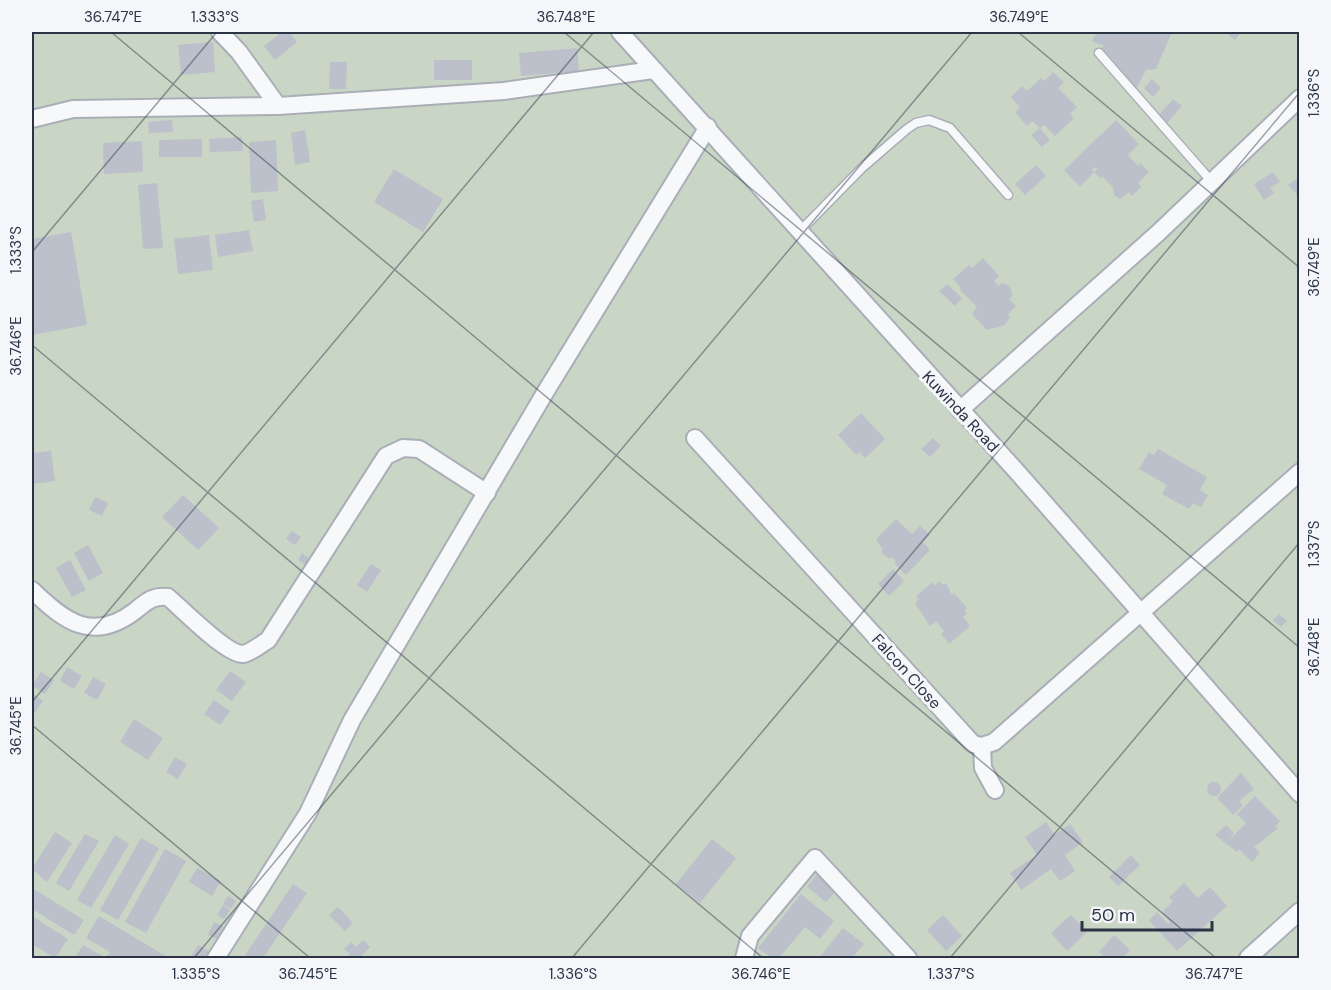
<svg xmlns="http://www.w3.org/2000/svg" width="1331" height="990" viewBox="0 0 1331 990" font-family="'DM Sans',sans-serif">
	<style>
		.green { fill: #c9d6c5 }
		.building { fill: #bbc0ca }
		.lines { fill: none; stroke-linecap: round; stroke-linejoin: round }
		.lane-casing { stroke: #a9aeb7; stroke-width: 11 }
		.street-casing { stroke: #a9aeb7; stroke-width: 20 }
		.lane { stroke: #f7f8fa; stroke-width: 8 }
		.street { stroke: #f7f8fa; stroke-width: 16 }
		.ticks { fill: none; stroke: #2b3445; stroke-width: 1.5; stroke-opacity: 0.45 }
		.labels { text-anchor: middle; stroke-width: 6; stroke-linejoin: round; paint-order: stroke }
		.street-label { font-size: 16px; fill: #2b3445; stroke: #f4f6f9 }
		.neatline { fill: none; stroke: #2b3445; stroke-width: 2 }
		.ticks-label { font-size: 15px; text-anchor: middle; fill: #2b3445 }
	</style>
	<rect width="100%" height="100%" fill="#e4e7ec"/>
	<rect class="green" x="32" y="32" width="1267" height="926"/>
	<g class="building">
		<polygon points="282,32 289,32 297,42 275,60 264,46"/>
		<polygon points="1097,32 1172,32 1156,69 1146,70 1136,89 1098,51 1104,46 1092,41"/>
		<polygon points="1224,32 1241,32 1235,40"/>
		<polygon points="213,42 215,72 181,75 178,45"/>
		<polygon points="577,48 579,71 521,76 519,53"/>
		<rect x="434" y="60" width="38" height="20"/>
		<polygon points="330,62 347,62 346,89 329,89"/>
		<polygon points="1053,72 1064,82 1058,88 1077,107 1070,114 1074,118 1055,136 1044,125 1040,128 1032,121 1027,126 1015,112 1020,107 1011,97 1022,86 1027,91 1041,78 1044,81"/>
		<polygon points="1152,79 1161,88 1153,97 1144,88"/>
		<polygon points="1173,99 1182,106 1166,124 1157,117"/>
		<polygon points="172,120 173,132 149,133 148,122"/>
		<polygon points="1116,120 1139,144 1128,155 1138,166 1140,163 1149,172 1138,183 1141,187 1132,196 1129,192 1120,199 1114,195 1113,187 1102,176 1100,178 1094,172 1097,169 1095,167 1092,170 1094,172 1080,187 1064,170"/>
		<polygon points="1040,128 1050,140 1042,147 1031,135"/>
		<polygon points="305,130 310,162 295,165 291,133"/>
		<polygon points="242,137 243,151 210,152 209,139"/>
		<polygon points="202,139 202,157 159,157 159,140"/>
		<polygon points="276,140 278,191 251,193 249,142"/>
		<polygon points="142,141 143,172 104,174 103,143"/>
		<polygon points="1036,165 1046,176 1025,195 1015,184"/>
		<polygon points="394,169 443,199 423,232 374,202"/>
		<polygon points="1273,172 1280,182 1270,188 1274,193 1264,200 1254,184"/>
		<polygon points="1300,176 1300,198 1288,185"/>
		<polygon points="157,183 163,248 143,249 138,185"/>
		<polygon points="263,199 266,220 254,222 251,201"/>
		<polygon points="249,230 253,251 218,257 215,235"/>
		<polygon points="71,232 87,325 32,335 32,239"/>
		<polygon points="209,235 213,270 178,274 174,239"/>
		<polygon points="983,258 999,276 994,281 998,286 1002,283 1009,285 1013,295 1009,299 1016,306 1008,314 1010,317 1005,325 987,330 972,314 977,307 960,290 961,288 953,279 969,265 972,268"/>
		<polygon points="947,284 962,298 955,306 939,291"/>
		<polygon points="861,413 885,439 865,458 859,452 856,455 838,435"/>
		<polygon points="933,438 941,446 930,457 921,449"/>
		<polygon points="1158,449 1207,477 1200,490 1208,495 1201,507 1193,503 1189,509 1162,494 1167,485 1139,469 1149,452 1154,455"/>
		<polygon points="51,451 55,481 32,484 32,453"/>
		<polygon points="183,495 219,528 198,550 162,517"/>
		<polygon points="95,497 108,503 102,516 89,510"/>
		<polygon points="896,519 912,534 920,526 930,535 923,542 930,550 906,575 894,563 896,561 892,557 889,559 881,552 883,550 876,539"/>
		<polygon points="292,531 301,537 295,545 286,539"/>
		<polygon points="88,545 103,573 89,581 74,553"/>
		<polygon points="302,553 312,560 307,566 298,560"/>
		<polygon points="70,560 86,590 72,597 56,568"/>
		<polygon points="371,564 381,570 367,592 357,585"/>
		<polygon points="893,569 904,581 889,596 878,584"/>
		<polygon points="940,581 942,585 946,583 952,595 954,593 967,608 964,611 967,614 963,617 970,626 949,644 941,634 944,631 936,621 930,626 915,603 919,599 916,596 933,582 934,586"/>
		<polygon points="1279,614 1287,621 1281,627 1273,620"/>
		<polygon points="67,667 82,676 74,689 60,681"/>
		<polygon points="230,671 246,682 232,701 216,690"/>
		<polygon points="41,672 54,680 45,694 32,686"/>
		<polygon points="93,677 106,684 97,700 84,693"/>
		<polygon points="32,693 43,701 32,717"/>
		<polygon points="214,700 230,711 220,725 204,714"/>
		<polygon points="134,719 163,738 148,760 120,742"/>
		<polygon points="175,757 187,764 178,779 166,772"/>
		<polygon points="1241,773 1254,789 1239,801 1243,805 1233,815 1217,798"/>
		<circle cx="1214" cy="789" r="7"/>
		<polygon points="1255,796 1280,821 1275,827 1278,828 1254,847 1260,853 1252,862 1239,849 1237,852 1215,835 1226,825 1234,833 1228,841 1246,823 1237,814"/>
		<polygon points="1046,822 1055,835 1070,824 1083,842 1065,855 1075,871 1060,881 1051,869 1021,890 1010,873 1037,855 1025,837"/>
		<polygon points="55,832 72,843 47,882 32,869"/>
		<polygon points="85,834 99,841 69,891 56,883"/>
		<polygon points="115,835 129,844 91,908 77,900"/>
		<polygon points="141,838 159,848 118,920 100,910"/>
		<polygon points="712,839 736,858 700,903 676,884"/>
		<polygon points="165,849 186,861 146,933 125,922"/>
		<polygon points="1131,855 1140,865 1118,886 1109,877"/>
		<polygon points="197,868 221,881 212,896 189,882"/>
		<polygon points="817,874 837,890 826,902 807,887"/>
		<polygon points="1184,883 1198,898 1210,887 1227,906 1177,951 1149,920 1157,912 1168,924 1170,922 1162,912 1173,901 1169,897"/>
		<polygon points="293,884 307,893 263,958 250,958 245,955"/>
		<polygon points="32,888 84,920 74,935 32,909"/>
		<polygon points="801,894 834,921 820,939 805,927 779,958 772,958 758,948"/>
		<polygon points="228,896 236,901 231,909 223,904"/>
		<polygon points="223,905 230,910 224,919 217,915"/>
		<polygon points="338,907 353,923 345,931 329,915"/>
		<polygon points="943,915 962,936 946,951 927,930"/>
		<polygon points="1071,915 1087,932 1067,951 1051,933"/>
		<polygon points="32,916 68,939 55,958 32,944"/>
		<polygon points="99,916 169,958 112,958 107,956 110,952 86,938"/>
		<polygon points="214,922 223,926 217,939 208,935"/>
		<polygon points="843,928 864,944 852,958 819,958"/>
		<polygon points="1114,935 1130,950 1122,958 1099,958 1103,955 1099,952"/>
		<polygon points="363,940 370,947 359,958 346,958 350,954 344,949 351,942 356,947"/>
		<polygon points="83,945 106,958 75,958"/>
		<polygon points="198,945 209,951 204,958 191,957"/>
	</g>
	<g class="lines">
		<defs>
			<g id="lane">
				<polyline points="1099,53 1212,182"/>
				<polyline points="799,232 863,167 907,129 916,123 929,120 950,128 1008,195"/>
			</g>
			<g id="street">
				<polyline points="220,32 239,52 278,106"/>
				<polyline points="620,32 1019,474 1300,794"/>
				<polyline points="32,119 73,109 278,106 504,91 653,70"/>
				<polyline points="960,410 1158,233 1300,98"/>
				<polyline points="695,438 973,744 982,746 994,742 1300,472"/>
				<path d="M32,590C65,622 93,643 135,611C146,602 153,595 168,597C182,609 227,655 243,654C251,653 261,644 268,640L386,456L403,448L419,449L487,493"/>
				<polyline points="982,746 983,768 995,790"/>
				<polyline points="216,958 308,813 352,720 546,391 708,127"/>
				<polyline points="744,958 750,936 815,858 908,958"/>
				<polyline points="1248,958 1300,911"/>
			</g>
		</defs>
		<use href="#lane" class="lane-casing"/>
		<use href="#street" class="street-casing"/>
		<use href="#lane" class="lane"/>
		<use href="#street" class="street"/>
	</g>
	<path class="ticks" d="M111,32L1216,958M564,32L1300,648M1018,32L1300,268M32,252L217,32M32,345L763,958M32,702L594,32M32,725L310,958M194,958L972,32M572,958L1300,92M950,958L1300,542"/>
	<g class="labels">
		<g class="street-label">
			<text transform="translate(961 411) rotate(47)" y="6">Kuwinda Road</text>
			<text transform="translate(907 671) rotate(48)" y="6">Falcon Close</text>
		</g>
	</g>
	<rect width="1331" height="990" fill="none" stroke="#f4f6f9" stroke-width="66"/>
	<path d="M1082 921v9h130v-9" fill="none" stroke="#2b3445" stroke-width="3"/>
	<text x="1091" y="921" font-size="18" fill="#2b3445" stroke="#f4f6f9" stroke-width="4.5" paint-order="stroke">50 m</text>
	<rect x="33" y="33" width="1265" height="924" class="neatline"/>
	<g class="ticks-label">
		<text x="113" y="22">36.747°E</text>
		<text x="215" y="22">1.333°S</text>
		<text x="566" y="22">36.748°E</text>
		<text x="1019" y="22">36.749°E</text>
		<text transform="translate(1314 93) rotate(-90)" y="5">1.336°S</text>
		<text transform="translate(16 250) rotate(-90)" y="5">1.333°S</text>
		<text transform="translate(1314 267) rotate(-90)" y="5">36.749°E</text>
		<text transform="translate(16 346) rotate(-90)" y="5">36.746°E</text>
		<text transform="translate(1314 544) rotate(-90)" y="5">1.337°S</text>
		<text transform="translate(1314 647) rotate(-90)" y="5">36.748°E</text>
		<text transform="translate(16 726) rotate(-90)" y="5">36.745°E</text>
		<text x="196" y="979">1.335°S</text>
		<text x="308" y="979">36.745°E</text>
		<text x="573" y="979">1.336°S</text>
		<text x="761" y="979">36.746°E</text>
		<text x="951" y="979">1.337°S</text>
		<text x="1214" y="979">36.747°E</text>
	</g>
</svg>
